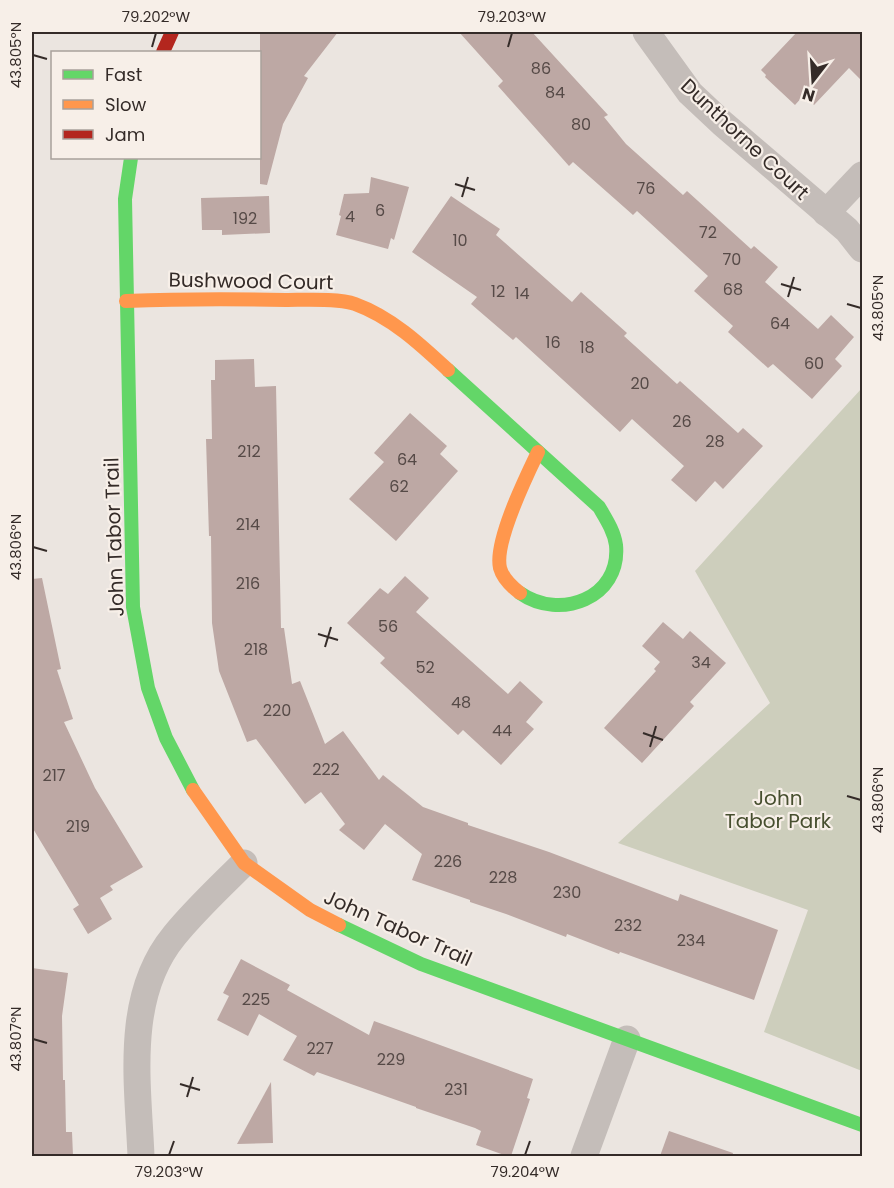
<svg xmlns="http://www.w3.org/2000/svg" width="894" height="1188" viewBox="0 0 894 1188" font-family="Poppins,sans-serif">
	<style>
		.green { fill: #cdcebc }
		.building { fill: #bda8a4 }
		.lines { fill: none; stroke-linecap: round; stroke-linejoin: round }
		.street { stroke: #c4bdb9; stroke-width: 27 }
		.fast { stroke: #63d668; stroke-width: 14 }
		.slow { stroke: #ff974d; stroke-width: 14 }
		.jam { stroke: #b3261e; stroke-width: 14 }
		.ticks { fill: none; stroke: #342b28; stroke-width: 2 }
		.labels { text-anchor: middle; stroke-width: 4.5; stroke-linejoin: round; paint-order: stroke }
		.number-label { font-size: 16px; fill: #564a47 }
		.street-label { font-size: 20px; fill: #342b28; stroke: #f7efe8 }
		.park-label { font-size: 20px; fill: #474f2f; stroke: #f7efe8 }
		.neatline { fill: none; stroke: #342b28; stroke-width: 2 }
		.ticks-label { font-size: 15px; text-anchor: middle; fill: #342b28 }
	</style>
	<rect width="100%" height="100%" fill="#ebe5e0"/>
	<polygon class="green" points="862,388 862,1071 764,1032 808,910 618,843 770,703 695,571"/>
	<g class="building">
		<polygon points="260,32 338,32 304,76 308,78 283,124 267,185 260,184"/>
		<polygon points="459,32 532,32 608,115 604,117 626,144 683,195 687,191 751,249 754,246 778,267 765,282 818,329 831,315 854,337 835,359 842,366 812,399 773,364 768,368 728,332 733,326 694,291 708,276 637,211 633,215 573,162 569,166 498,86 503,81"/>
		<polygon points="797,32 862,32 862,81 849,68 814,105 804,95 795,105 765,77 766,75 761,70"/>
		<polygon points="371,177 409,187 394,240 391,238 388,249 336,235 341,216 339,215 344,194 369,193"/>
		<polygon points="269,196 270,233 222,235 222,230 202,230 201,198"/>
		<polygon points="451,196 500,229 496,235 572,302 581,292 627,333 624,336 677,384 680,381 738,433 743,428 763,446 723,489 715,481 696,502 671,480 684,466 632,419 620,432 516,337 513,340 471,304 477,297 412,252"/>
		<polygon points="254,359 255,387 276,386 281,628 284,628 292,684 300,681 325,744 343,731 379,780 383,775 423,807 468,823 468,825 549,852 678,901 680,894 778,930 754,1000 620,952 619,954 567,934 566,937 506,914 470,902 470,900 412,880 422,854 385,824 364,850 339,830 345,824 321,792 305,804 256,739 247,742 219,671 212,623 211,536 209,536 206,439 212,439 211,380 215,380 215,360"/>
		<polygon points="410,413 447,446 440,454 458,471 396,541 349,499 384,462 374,453"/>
		<polygon points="405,576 429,598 416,612 508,694 520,681 543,702 526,722 534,729 501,765 463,730 458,735 380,663 385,658 347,623 380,588 388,594"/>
		<polygon points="42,578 61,669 57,670 73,719 64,722 95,788 143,867 110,886 113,890 100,898 112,919 88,934 73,909 79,905 32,827 32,579"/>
		<polygon points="663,622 683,639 690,631 726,663 690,702 694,706 642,763 604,728 656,671 654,669 660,662 642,646"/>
		<polygon points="241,959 290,985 287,990 369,1035 374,1021 533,1079 527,1098 530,1099 511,1156 507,1156 476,1145 481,1131 475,1128 416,1108 416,1107 317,1072 314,1076 283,1060 297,1036 259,1014 248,1036 217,1020 229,996 223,993"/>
		<polygon points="32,968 68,973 62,1016 63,1080 65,1080 66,1132 72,1132 73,1156 32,1156"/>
		<polygon points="271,1082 273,1143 237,1144"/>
		<polygon points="669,1131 733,1153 732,1156 660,1156"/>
	</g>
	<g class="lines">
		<g class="street">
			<polyline points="646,32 690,93 722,123 847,230 862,249"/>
			<polyline points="826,213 862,175"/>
			<path d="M141,1156C138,1083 124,997 174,936C195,910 220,887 244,863"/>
			<polyline points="584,1156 627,1039"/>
		</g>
		<g class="fast">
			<polyline points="131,158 125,199 133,607 148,688 166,738 193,790"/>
			<path d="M448,370L599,507C606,519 614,531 616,545C621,598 560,621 520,593"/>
			<polyline points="339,925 421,964 862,1125"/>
		</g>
		<g class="slow">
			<path d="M126,301C179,299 233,299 286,300C304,300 339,298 355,304C391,317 420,344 448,370"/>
			<path d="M520,593C512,587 503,579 500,568C494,542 526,477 538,452"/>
			<polyline points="193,790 244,863 310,910 339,925"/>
		</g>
		<polyline class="jam" points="163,52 172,32"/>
	</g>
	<path class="ticks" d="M152,47L156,33M508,47L512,33M33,55L47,59M455,184L475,190M462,197L468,177M781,284L801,290M788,297L794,277M847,304L861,308M33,547L47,551M318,634L338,640M325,647L331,627M643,733L663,740M650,747L656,726M847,796L861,800M33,1039L47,1043M180,1084L200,1090M187,1097L193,1077M169,1155L174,1141M525,1155L530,1141"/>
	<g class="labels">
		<g class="number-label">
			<text x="541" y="74">86</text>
			<text x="555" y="98">84</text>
			<text x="581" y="130">80</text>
			<text x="646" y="194">76</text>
			<text x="380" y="216">6</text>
			<text x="350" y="222">4</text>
			<text x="245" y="224">192</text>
			<text x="708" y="238">72</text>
			<text x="460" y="246">10</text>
			<text x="732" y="265">70</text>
			<text x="733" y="295">68</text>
			<text x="498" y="297">12</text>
			<text x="522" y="299">14</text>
			<text x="780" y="329">64</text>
			<text x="553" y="348">16</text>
			<text x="587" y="353">18</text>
			<text x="814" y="369">60</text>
			<text x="640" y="389">20</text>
			<text x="682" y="427">26</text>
			<text x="715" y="447">28</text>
			<text x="249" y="457">212</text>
			<text x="407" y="465">64</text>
			<text x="399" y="492">62</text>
			<text x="248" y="530">214</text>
			<text x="248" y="589">216</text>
			<text x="388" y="632">56</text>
			<text x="256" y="655">218</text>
			<text x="701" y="668">34</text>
			<text x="425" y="673">52</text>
			<text x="461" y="708">48</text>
			<text x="277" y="716">220</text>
			<text x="502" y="736">44</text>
			<text x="326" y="775">222</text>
			<text x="54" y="781">217</text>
			<text x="78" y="832">219</text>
			<text x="448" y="867">226</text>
			<text x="503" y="883">228</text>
			<text x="567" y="898">230</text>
			<text x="628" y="931">232</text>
			<text x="691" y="946">234</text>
			<text x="256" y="1005">225</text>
			<text x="320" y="1054">227</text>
			<text x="391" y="1065">229</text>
			<text x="456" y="1095">231</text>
		</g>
		<g class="street-label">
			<text transform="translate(745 139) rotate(43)" y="7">Dunthorne Court</text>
			<text transform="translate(251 281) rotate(1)" y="7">Bushwood Court</text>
			<text transform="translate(114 537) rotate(-92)" y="7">John Tabor Trail</text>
			<text transform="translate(398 928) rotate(24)" y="7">John Tabor Trail</text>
		</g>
		<g class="park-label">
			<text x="778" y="805">John<tspan x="778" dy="23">Tabor Park</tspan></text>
		</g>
	</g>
	<rect width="894" height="1188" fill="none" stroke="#f7efe8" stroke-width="66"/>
	<rect x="51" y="51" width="210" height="108" fill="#f7efe8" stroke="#a9a19b" stroke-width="1.5"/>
	<rect x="63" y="70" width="30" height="9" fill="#63d668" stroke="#a9a19b" stroke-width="1.5"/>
	<text x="105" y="81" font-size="18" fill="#342b28">Fast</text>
	<rect x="63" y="100" width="30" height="9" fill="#ff974d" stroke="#a9a19b" stroke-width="1.5"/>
	<text x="105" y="111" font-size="18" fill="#342b28">Slow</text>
	<rect x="63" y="130" width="30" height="9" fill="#b3261e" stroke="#a9a19b" stroke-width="1.5"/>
	<text x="105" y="141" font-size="18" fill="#342b28">Jam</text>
	<g transform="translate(813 81) rotate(197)" stroke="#f7efe8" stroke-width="4.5" paint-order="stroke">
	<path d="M0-4.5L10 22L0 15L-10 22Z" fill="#342b28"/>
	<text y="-9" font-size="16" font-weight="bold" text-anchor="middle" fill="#342b28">N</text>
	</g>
	<rect x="33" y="33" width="828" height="1122" class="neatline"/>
	<g class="ticks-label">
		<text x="156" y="22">79.202°W</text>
		<text x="512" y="22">79.203°W</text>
		<text transform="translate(16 55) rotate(-90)" y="5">43.805°N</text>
		<text transform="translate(878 308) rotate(-90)" y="5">43.805°N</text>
		<text transform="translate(16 547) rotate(-90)" y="5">43.806°N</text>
		<text transform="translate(878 800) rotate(-90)" y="5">43.806°N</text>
		<text transform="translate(16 1039) rotate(-90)" y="5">43.807°N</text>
		<text x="169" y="1177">79.203°W</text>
		<text x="525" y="1177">79.204°W</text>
	</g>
</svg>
